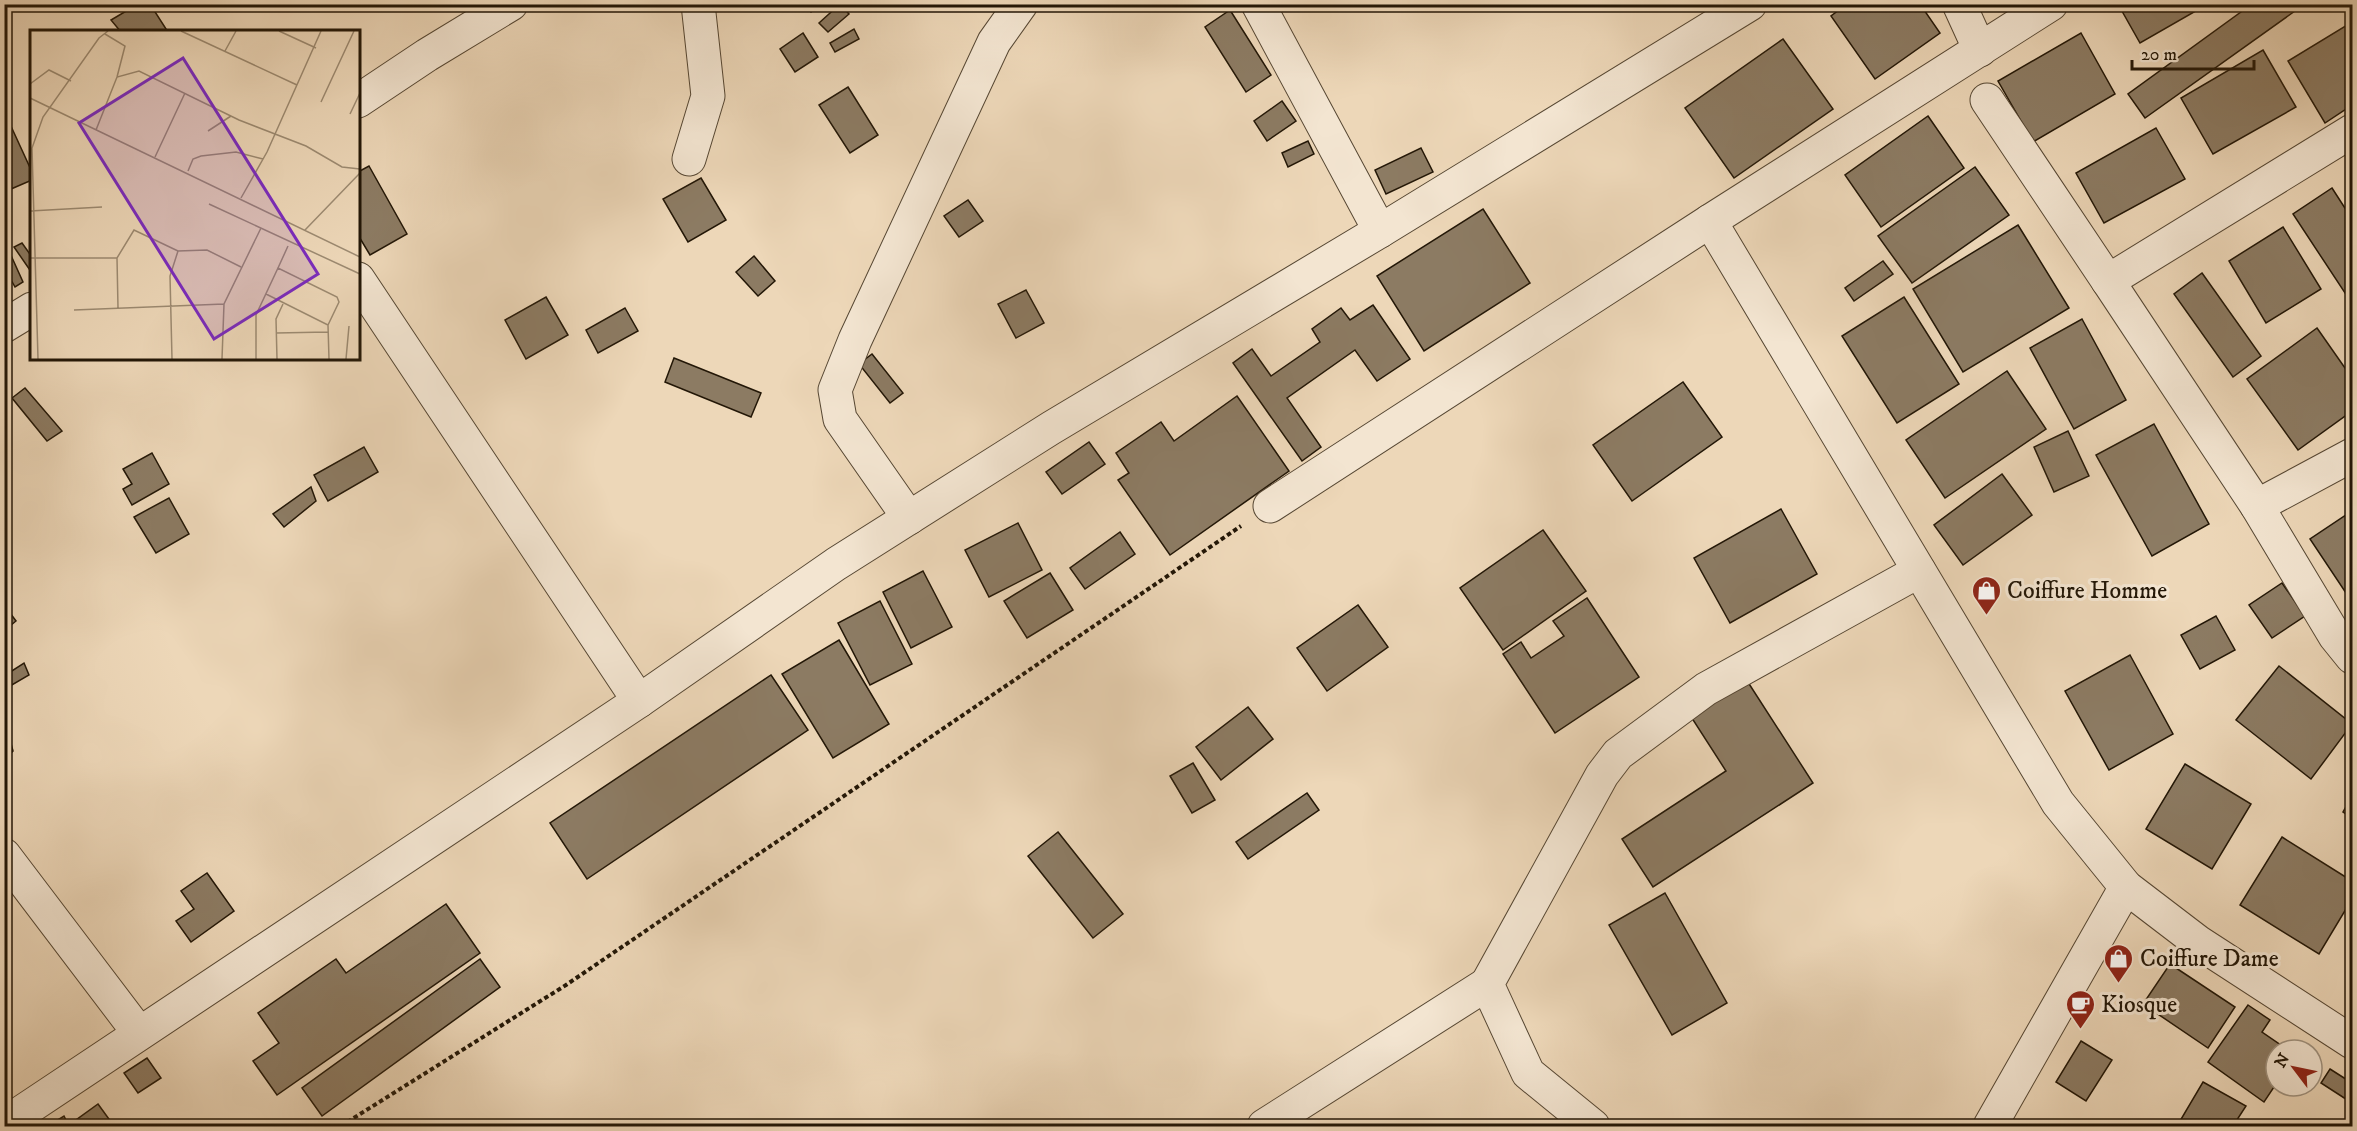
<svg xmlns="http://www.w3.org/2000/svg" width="2357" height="1131" viewBox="0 0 2357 1131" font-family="'IM FELL DW Pica',serif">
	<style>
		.building { fill: #8c7b63; stroke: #231707; stroke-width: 1.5 }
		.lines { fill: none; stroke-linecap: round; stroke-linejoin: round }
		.street-casing { stroke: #564733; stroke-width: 35 }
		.path { stroke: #231707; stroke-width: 4; stroke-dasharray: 4.5 3; stroke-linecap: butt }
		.street { stroke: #f3e5d1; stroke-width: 33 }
		.labels { text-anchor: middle; stroke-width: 6; stroke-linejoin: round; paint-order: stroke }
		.poi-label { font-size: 24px; fill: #231707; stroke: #f3e5d1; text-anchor: start }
		.inset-road { fill: none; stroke: #9c8a71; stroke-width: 1.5 }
		.view { fill: #7b2cbf; fill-opacity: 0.15; stroke: #7b2cbf; stroke-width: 3 }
		.inset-edge { fill: none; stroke: #231707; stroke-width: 3 }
	</style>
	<rect width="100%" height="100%" fill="#edd7b8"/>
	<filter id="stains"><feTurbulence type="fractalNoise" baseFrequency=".00333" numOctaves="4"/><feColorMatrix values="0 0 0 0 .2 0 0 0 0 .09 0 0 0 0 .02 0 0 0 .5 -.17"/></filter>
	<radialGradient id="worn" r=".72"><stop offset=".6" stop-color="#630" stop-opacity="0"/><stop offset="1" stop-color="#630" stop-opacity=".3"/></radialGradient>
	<g class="building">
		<polygon points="138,4 150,4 168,32 121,32 111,20"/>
		<polygon points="806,4 823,4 811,12"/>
		<polygon points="840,4 849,14 828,32 819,23"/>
		<polygon points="1847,4 1920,4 1940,33 1875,79 1831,16"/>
		<polygon points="2118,4 2208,4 2140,43"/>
		<polygon points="2252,4 2302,6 2145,118 2128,94"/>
		<polygon points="1230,10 1271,75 1246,92 1205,27"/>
		<polygon points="2352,22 2352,105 2325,123 2288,61"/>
		<polygon points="854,29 859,39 835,52 830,43"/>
		<polygon points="803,33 818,57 795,72 780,49"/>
		<polygon points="2081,33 2115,94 2033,142 1998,81"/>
		<polygon points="1783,39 1833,109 1734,178 1685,108"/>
		<polygon points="2263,50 2296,107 2213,154 2181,98"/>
		<polygon points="848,87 878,135 850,153 819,105"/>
		<polygon points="1282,101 1296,121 1267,141 1254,121"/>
		<polygon points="4,111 32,172 32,180 4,192"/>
		<polygon points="1928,116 1964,168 1881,227 1845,175"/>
		<polygon points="2156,128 2185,179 2104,223 2076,173"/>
		<polygon points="1308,141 1314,154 1288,167 1282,153"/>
		<polygon points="1421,148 1433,172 1386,194 1375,170"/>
		<polygon points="369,166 407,234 370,255 358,235 358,172"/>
		<polygon points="1975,167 2009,215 1912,283 1878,236"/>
		<polygon points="701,178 726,220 688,242 663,199"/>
		<polygon points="2332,188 2352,219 2352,292 2347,296 2293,214"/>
		<polygon points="968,200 983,221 959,237 944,216"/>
		<polygon points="1483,209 1530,283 1424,351 1377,276"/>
		<polygon points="2018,225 2069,308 1963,372 1913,289"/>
		<polygon points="2283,227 2321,289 2266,323 2229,261"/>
		<polygon points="22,243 32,257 32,273 14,247"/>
		<polygon points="9,251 23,282 15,287 4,267 4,255"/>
		<polygon points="754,256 775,281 758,296 736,272"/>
		<polygon points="1883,261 1893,274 1854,301 1845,288"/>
		<polygon points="2202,273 2261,356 2233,377 2174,294"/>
		<polygon points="1026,290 1044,323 1016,338 998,304"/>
		<polygon points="546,297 568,335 526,359 505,320"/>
		<polygon points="1904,297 1959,384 1897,423 1842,336"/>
		<polygon points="1373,305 1410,359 1377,381 1355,350 1287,398 1321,447 1302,461 1233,363 1252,349 1271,376 1320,342 1312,329 1341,308 1350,320"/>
		<polygon points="625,308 638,331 598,353 586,330"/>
		<polygon points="2082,319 2126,400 2074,429 2030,348"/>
		<polygon points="2317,328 2352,378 2352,411 2298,450 2247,379"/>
		<polygon points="872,354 903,393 890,403 859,364"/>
		<polygon points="674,358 761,393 751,417 665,382"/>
		<polygon points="2007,371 2046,429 1945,498 1906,440"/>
		<polygon points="1683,382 1722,437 1632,501 1593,445"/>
		<polygon points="25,388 62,431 47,441 12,398"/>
		<polygon points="1237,396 1289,471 1170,555 1118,480 1129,473 1116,453 1161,422 1174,441"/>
		<polygon points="2154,424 2209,524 2152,556 2096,455"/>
		<polygon points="2068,431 2089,476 2054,492 2034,447"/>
		<polygon points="1089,442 1105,464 1062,494 1046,472"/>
		<polygon points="364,447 378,472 328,501 314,475"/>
		<polygon points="152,453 169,484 132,505 123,489 132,484 123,469"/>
		<polygon points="2002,474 2032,515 1963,565 1934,525"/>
		<polygon points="311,487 316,501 284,527 273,514"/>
		<polygon points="169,498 189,534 156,553 134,517"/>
		<polygon points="1781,509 1817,574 1730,623 1694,558"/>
		<polygon points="2352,511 2352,602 2310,539"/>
		<polygon points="1018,523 1042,570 989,597 965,550"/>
		<polygon points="1543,530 1586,591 1503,650 1460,588"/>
		<polygon points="1120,532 1135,554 1085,589 1070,568"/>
		<polygon points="923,571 952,627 911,648 883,592"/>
		<polygon points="1050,573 1073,610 1027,638 1004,601"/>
		<polygon points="2282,583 2305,616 2272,638 2249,605"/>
		<polygon points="1587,598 1639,677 1555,733 1503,654 1521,642 1531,658 1564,636 1553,621"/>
		<polygon points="880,601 912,664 870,685 838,623"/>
		<polygon points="4,605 16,621 4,631"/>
		<polygon points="1358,605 1388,647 1327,691 1297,648"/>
		<polygon points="2216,616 2235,650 2200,669 2181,635"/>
		<polygon points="839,640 889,724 833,758 782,674"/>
		<polygon points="2130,655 2173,734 2109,770 2065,691"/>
		<polygon points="24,663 29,675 5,689 4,676"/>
		<polygon points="2279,666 2352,724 2311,779 2236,720"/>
		<polygon points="771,675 808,730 587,879 550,823"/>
		<polygon points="1744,676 1813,783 1653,887 1622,839 1726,771 1688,712"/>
		<polygon points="1248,707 1273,739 1221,780 1196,747"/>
		<polygon points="9,736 13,751 4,760 4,739"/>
		<polygon points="1193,763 1215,800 1192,813 1170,776"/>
		<polygon points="2185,764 2251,804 2212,869 2146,829"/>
		<polygon points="1307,793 1319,810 1248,859 1236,842"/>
		<polygon points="2352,796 2352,818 2343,812"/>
		<polygon points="1058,832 1123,914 1093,938 1028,856"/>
		<polygon points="2282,837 2352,881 2352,899 2319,954 2240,905"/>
		<polygon points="207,873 234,911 191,942 176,921 194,909 181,891"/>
		<polygon points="1665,893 1727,1003 1672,1035 1609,925"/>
		<polygon points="446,904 480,953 277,1095 253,1061 279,1043 258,1013 336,959 346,973"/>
		<polygon points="480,959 500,987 322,1116 302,1088"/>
		<polygon points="2170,964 2235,1007 2208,1048 2143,1004"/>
		<polygon points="2248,1005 2270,1020 2262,1032 2288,1050 2276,1050 2276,1084 2264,1102 2208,1062"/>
		<polygon points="2081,1041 2112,1060 2086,1101 2056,1082"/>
		<polygon points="147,1058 161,1078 138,1093 124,1073"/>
		<polygon points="2330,1069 2352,1083 2352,1103 2321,1083"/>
		<polygon points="2203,1082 2246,1106 2233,1126 2177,1126"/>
		<polygon points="98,1104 114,1126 81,1126 76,1120"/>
		<polygon points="64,1116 69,1126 52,1126 51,1124"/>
	</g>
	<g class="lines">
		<defs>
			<g id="street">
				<polyline points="1258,4 1380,231"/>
				<polyline points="1959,4 1980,50"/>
				<polyline points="1987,100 2108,281"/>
				<polyline points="358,101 427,55 511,4"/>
				<polyline points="2352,131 2108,281 2257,506 2335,636 2352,657"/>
				<polyline points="689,159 708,96 698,4"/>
				<polyline points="1710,221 2058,803 2126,887 2198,942 2352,1042"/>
				<polyline points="358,279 639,701"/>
				<polyline points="4,326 32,309"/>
				<polyline points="1270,506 1710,221 2051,4"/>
				<polyline points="2257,506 2352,455"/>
				<polyline points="909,518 840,419 835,390 855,340 994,42 1021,4"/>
				<polyline points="4,855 139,1033"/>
				<polyline points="4,1124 639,701 836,564 1051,428 1380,231 1750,4"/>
				<polyline points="1264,1126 1487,984"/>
				<polyline points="1593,1126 1528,1073 1487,984 1602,775 1618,754 1706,689 1919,571"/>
				<polyline points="1990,1126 2126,887"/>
			</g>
		</defs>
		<use href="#street" class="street-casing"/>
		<polyline class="path" points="341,1126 566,985 1241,526"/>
		<use href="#street" class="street"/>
	</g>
	<defs>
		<symbol id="shop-pin" viewBox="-11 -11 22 30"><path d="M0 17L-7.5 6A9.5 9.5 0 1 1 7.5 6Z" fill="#8f2418" stroke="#f3e5d1"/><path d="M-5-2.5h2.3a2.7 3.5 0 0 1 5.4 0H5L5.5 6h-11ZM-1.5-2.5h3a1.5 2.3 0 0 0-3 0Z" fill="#fff"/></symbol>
		<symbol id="cafe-pin" viewBox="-11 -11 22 30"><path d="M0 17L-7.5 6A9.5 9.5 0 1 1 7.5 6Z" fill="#8f2418" stroke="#f3e5d1"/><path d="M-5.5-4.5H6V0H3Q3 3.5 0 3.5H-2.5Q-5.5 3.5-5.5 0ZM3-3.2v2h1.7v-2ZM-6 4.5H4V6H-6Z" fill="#fff"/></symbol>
	</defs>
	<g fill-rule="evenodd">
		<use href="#shop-pin" x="1970" y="574" width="33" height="45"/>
		<use href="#shop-pin" x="2102" y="942" width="33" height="45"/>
		<use href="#cafe-pin" x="2064" y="988" width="33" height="45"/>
	</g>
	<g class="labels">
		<g class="poi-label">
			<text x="2007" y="598">Coiffure Homme</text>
			<text x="2140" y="966">Coiffure Dame</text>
			<text x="2101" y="1012">Kiosque</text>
		</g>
	</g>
	<g transform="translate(30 30)">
		<rect width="330" height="330" fill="#edd7b8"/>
		<path class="inset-road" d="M151,1L267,55M249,1L286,18M75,4L95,16L87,47M195,21L206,1M0,54L19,40L41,51M0,68L330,227M291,72L324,1M320,84L330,63M66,100L87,47L109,41L209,90L276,116L312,137L330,139M178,101L201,86M125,127L155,63M158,141L163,129L171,126L206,122L233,129M211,168L237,122L291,1M179,174L330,244M0,181L72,177M275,200L330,143M0,228H87L104,200L148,221M87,228L88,278M248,238L258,216M236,264L298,295L299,329M44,280L194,274M246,303L298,302M8,329L2,118L13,87L69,8L78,1M142,329L140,246L148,221L177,220L211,237M192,329L194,274L231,198M226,329V285L248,238L307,267L309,272L298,295M247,329L246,289L253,274M316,329L319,296"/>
		<path class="view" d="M153,28L288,244L184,309L49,93Z"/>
		<rect width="330" height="330" class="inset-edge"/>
	</g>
	<rect width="2357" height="1131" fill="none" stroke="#edd7b8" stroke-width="24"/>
	<rect x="6" y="6" width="2345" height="1119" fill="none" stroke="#231707" stroke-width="3"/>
	<rect x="12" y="12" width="2333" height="1107" fill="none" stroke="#231707" stroke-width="1.5"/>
	<g transform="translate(2294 1068) rotate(302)"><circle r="28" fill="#f3e5d1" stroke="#a09380" stroke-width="1.5"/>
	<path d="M0-4.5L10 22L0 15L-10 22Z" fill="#8f2418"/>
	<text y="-9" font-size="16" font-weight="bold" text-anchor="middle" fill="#231707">N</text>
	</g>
	<path d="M2132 60v9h122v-9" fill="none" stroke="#231707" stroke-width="3"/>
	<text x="2141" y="60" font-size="18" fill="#231707" stroke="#f3e5d1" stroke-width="4.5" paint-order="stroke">20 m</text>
	<rect width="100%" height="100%" filter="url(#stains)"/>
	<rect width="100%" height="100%" fill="url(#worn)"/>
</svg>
